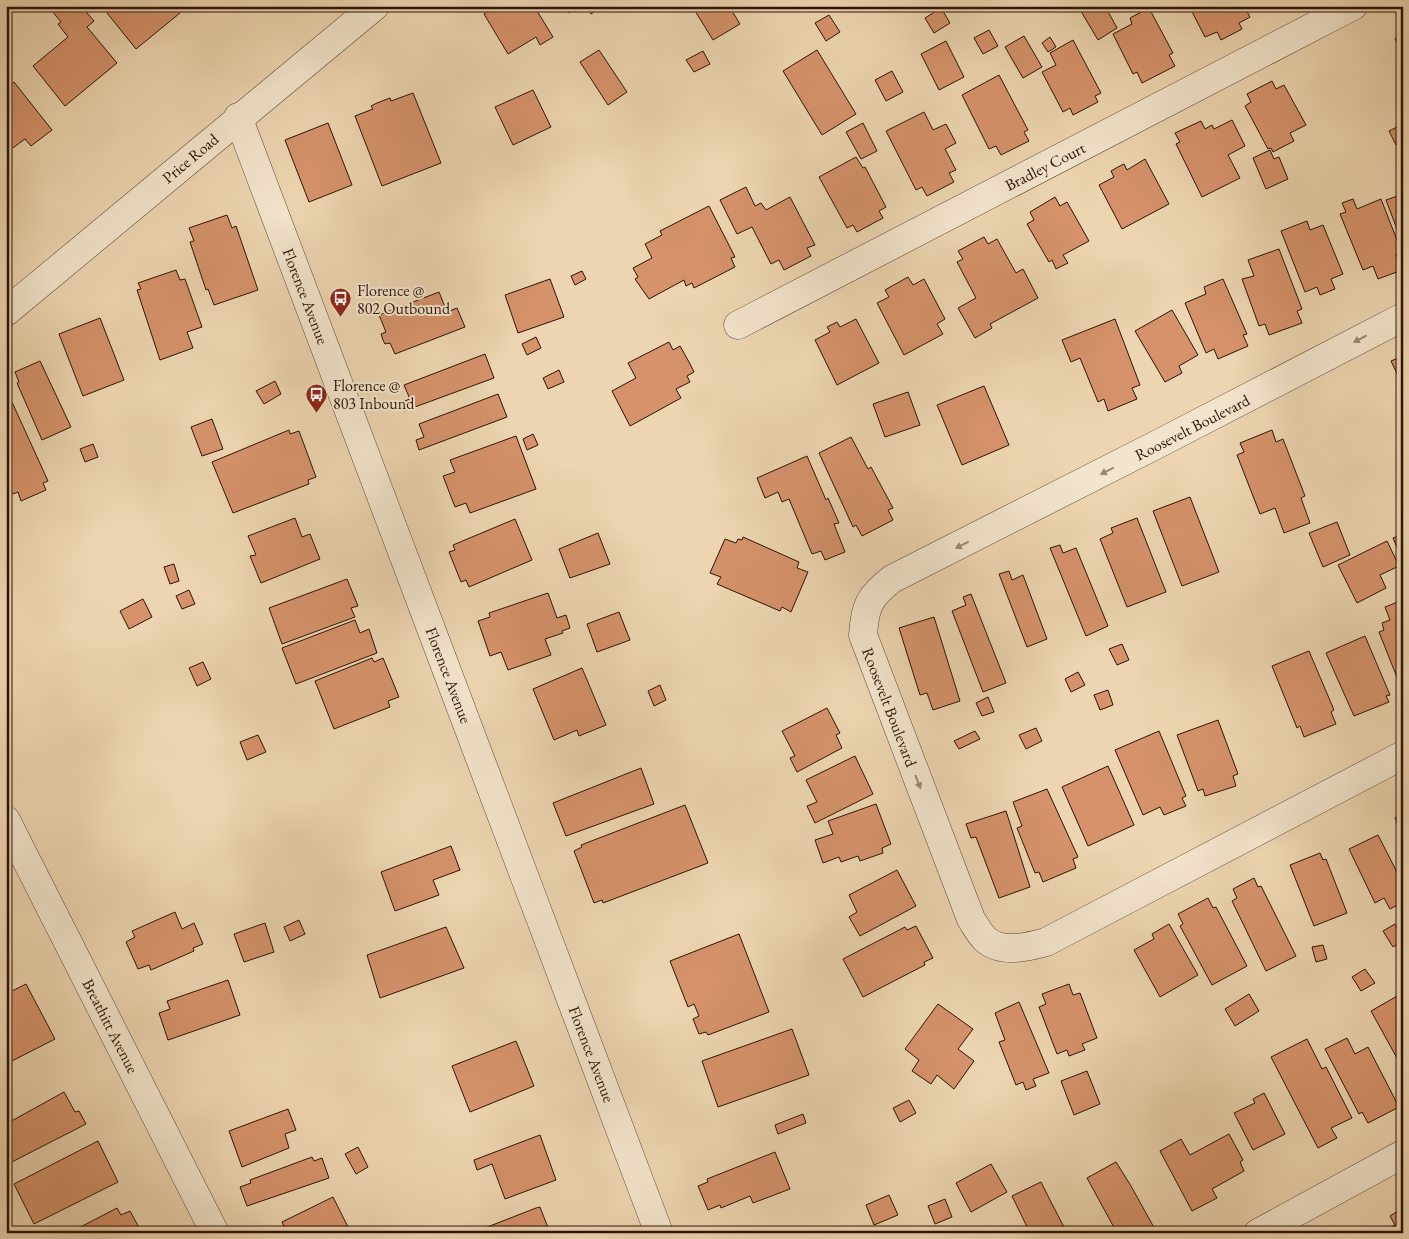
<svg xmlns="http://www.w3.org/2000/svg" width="1409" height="1239" viewBox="0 0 1409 1239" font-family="'EB Garamond',serif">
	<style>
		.building { fill: #d5926b; stroke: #2c1306 }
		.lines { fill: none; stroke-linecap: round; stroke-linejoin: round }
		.minor-casing { stroke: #5c4430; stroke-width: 29 }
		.minor { stroke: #f3e4cc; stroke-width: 28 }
		.oneway { fill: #998673 }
		.labels { text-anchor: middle; stroke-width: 4; stroke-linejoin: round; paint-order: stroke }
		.street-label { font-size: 16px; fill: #2c1306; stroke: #f3e4cc }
		.poi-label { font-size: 16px; fill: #2c1306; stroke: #f3e4cc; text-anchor: start }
	</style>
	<rect width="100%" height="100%" fill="#ecd5b0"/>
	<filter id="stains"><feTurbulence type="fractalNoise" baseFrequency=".004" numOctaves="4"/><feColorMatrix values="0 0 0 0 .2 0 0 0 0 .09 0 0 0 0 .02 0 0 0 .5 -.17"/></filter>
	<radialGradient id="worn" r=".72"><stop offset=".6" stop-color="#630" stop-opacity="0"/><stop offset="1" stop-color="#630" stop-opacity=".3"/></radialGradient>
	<g class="building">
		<polygon points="48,6 81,6 94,21 87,27 117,63 65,106 33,66 68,37 58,24 61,22"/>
		<polygon points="115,6 174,6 180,13 136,49 107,13"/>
		<polygon points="493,6 534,6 553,37 540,45 536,37 508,54 484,14 494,8"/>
		<polygon points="565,6 579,6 569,13"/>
		<polygon points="586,6 603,6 591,14"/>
		<polygon points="692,6 729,6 740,24 713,40"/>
		<polygon points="1083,6 1105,6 1117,28 1098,40 1079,8"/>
		<polygon points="1189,6 1244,6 1250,17 1239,23 1242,29 1221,40 1217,32 1205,37"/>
		<polygon points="941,8 950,23 934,33 925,18"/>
		<polygon points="1149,8 1173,53 1169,55 1175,66 1142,83 1137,72 1133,74 1113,34 1132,24 1130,18"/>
		<polygon points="829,15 840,32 826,41 815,23"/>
		<polygon points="989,30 998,46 983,54 974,38"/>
		<polygon points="1403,35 1403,53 1395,39"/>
		<polygon points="1024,36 1042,67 1023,78 1005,47"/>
		<polygon points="1050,37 1056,47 1048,52 1042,43"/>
		<polygon points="1073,40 1101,93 1095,96 1098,102 1073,115 1070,108 1063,112 1042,72 1056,65 1050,53"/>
		<polygon points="946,41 964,77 939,90 921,54"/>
		<polygon points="599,50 627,92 608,105 580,62"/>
		<polygon points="817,50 856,114 822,135 783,71"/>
		<polygon points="703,51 710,64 694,72 686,60"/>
		<polygon points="892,71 903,92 886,101 875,80"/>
		<polygon points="999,75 1028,130 1024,132 1029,141 1001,155 996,146 989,149 962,95"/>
		<polygon points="1272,81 1276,89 1284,85 1306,125 1290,133 1294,141 1273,152 1271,148 1268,149 1245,106 1251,102 1247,94"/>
		<polygon points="14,82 52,130 31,146 25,139 6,153 6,89"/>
		<polygon points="533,90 551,127 513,145 495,107"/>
		<polygon points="413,93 441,163 382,186 355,116 373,109 371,106 377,103 390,98 391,101"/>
		<polygon points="924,112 933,130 946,124 956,143 945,149 956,170 949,173 954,182 927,196 922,187 916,190 886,131"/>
		<polygon points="1232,120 1245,146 1228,155 1240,178 1202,197 1176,144 1180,142 1175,133 1201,121 1205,129 1212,125 1214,129"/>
		<polygon points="328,123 352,185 309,202 285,140"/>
		<polygon points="863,123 877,151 861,159 846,132"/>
		<polygon points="1403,124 1403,141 1396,145 1389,131"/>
		<polygon points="1270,150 1274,159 1279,157 1288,179 1266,189 1253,158"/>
		<polygon points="856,157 863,168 865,167 886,207 879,211 883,218 857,232 853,225 847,228 819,177"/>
		<polygon points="1145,159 1169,204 1122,229 1099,185 1114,177 1111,171 1118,167 1124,164 1127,170"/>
		<polygon points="746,187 755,206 761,203 766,210 790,197 815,245 807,248 811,256 784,270 779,260 771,264 752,227 737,234 720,200"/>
		<polygon points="1403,194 1403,245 1386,200"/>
		<polygon points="1055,197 1060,206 1067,202 1089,241 1063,255 1068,263 1056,269 1052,260 1049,262 1027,224 1034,220 1030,212"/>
		<polygon points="1353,199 1357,209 1381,199 1402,253 1396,255 1402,270 1378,279 1373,266 1363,270 1340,214 1346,212 1342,203"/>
		<polygon points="709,206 735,257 731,258 735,267 694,288 692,283 686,286 684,280 649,299 635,279 638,277 633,268 652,258 645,244 662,235 660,231"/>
		<polygon points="227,215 232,228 236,226 258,290 214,305 208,289 206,290 190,242 194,241 189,228"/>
		<polygon points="1307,221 1310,230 1323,225 1343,274 1331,279 1335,289 1320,295 1317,287 1305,292 1281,231"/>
		<polygon points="984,237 988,244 997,239 1016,273 1023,269 1038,298 990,324 992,328 975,338 958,308 976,298 957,262 963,259 958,251"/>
		<polygon points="1279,249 1302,309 1297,311 1302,323 1269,335 1265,324 1259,326 1242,279 1254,276 1248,260"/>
		<polygon points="176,270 180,280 185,279 202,327 187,332 193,348 160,360 137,290 141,289 138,283"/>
		<polygon points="582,271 586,279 575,285 571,276"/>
		<polygon points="908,277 913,285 924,279 945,319 937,324 943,334 904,355 877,303 889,297 885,290"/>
		<polygon points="550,279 564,317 518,333 505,295"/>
		<polygon points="1223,279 1247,334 1243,335 1248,346 1218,359 1214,349 1206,353 1185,303 1206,294 1204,287"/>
		<polygon points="439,292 447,312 457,308 465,327 395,354 390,343 385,344 383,340 381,334 386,332 379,315"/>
		<polygon points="1172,310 1198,355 1179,366 1182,373 1165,382 1135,331"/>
		<polygon points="100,318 124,380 83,396 59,334"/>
		<polygon points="856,319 879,363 837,385 815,340 830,332 827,327 837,322 840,327"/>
		<polygon points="1115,319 1140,385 1132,388 1137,399 1108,411 1104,399 1098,402 1080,358 1071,362 1062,340"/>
		<polygon points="536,337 541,348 527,355 522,344"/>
		<polygon points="669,342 673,350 680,346 689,362 694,372 687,376 690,382 676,389 681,398 630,426 612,391 636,378 628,363"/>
		<polygon points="485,354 494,378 404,411 402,402 410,399 404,385"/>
		<polygon points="1403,356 1403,386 1391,361"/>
		<polygon points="40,361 71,427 42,440 17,383 19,382 15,372"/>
		<polygon points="559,370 564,382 548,389 543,378"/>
		<polygon points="275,381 281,394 264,404 256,391"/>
		<polygon points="984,386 1009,445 962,465 937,405"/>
		<polygon points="6,389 48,481 43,483 46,490 21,501 18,492 13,494 6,478"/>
		<polygon points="908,392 920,425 885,437 873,404"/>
		<polygon points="498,394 507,417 419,450 416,440 424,437 419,424"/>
		<polygon points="212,419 223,449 202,456 191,427"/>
		<polygon points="289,430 290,434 299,431 316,477 308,480 309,484 233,513 212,462"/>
		<polygon points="1272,430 1276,442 1283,439 1305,496 1301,498 1310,523 1284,533 1275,508 1260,514 1237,455 1244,452 1240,443"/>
		<polygon points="533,434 538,445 527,450 523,439"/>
		<polygon points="516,436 536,489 470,513 466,503 455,507 443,476 455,472 450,460"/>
		<polygon points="851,437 868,469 871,467 893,508 888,510 893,520 862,536 856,525 853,527 819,453"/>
		<polygon points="93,444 98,457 85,462 80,449"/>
		<polygon points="807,456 826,500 828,498 839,523 834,524 845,552 825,560 821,551 812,554 789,499 782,502 778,492 765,498 757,478"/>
		<polygon points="1190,497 1219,572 1182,586 1153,511"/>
		<polygon points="295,518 302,537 310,534 320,559 261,583 250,556 256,555 248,536"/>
		<polygon points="1137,518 1166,592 1127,607 1100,539 1113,533 1111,528"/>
		<polygon points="515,519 532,560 469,587 466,580 461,582 449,552 455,550 453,545"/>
		<polygon points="1337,522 1350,555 1323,567 1309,533"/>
		<polygon points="598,533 610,564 570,578 559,549"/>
		<polygon points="1403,534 1403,559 1402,559 1393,538"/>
		<polygon points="743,537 799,562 797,568 808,572 791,612 782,607 780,611 717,584 721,577 710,573 725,539 736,543 738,539 742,540"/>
		<polygon points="1387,541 1399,566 1380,575 1386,588 1357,603 1338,565"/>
		<polygon points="1060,545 1063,553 1076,548 1108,626 1086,636 1050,548"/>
		<polygon points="174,564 179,581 170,584 164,567"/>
		<polygon points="1009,571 1012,580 1023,575 1047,639 1027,647 999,574"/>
		<polygon points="347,579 358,606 351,608 355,617 282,644 269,608"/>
		<polygon points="189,590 195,604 182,609 176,596"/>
		<polygon points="548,593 557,618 566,615 570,628 562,631 563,633 545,639 551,655 508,670 501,652 490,656 478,621 490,617 489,613"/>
		<polygon points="971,594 1006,683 983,692 952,611 966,605 963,597"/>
		<polygon points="143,599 152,617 129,629 120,611"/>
		<polygon points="1403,600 1403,684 1400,685 1379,632 1384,630 1382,623 1390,620 1385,607"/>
		<polygon points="619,612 630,640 597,652 587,624"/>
		<polygon points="934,617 960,701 933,710 927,693 920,695 899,628"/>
		<polygon points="355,620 360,633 369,629 377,653 296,684 282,648"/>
		<polygon points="1365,636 1390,695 1386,696 1389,702 1354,716 1326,653"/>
		<polygon points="1122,644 1129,660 1117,665 1109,649"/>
		<polygon points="1309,651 1334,710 1331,712 1336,724 1304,737 1300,726 1297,728 1272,666"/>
		<polygon points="372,658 374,662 383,658 399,697 388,701 390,707 334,729 315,681"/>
		<polygon points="203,662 211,679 197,686 189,668"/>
		<polygon points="582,668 606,725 579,736 577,730 554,740 533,689"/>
		<polygon points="1078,672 1085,685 1071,692 1065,679"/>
		<polygon points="660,685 666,700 654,706 648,691"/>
		<polygon points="1108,690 1113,705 1100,710 1094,695"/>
		<polygon points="988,697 994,712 982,716 976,703"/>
		<polygon points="827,708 840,733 836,735 842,748 797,772 790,758 795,756 782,731"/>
		<polygon points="1218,720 1238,774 1233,776 1236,786 1205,796 1203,789 1198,791 1177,735"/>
		<polygon points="1036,728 1042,741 1026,749 1019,735"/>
		<polygon points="975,731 980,739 959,749 954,741"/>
		<polygon points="1159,731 1186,796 1182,798 1186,806 1164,815 1160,807 1143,815 1115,750"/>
		<polygon points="258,735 266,752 247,760 240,742"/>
		<polygon points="855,756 873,794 815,823 807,806 817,802 806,780"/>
		<polygon points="1108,766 1134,825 1088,846 1062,787"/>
		<polygon points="641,768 654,804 566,836 553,803"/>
		<polygon points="1047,789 1078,857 1073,859 1076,868 1043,882 1039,872 1035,873 1017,828 1022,826 1013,802"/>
		<polygon points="876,804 891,844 882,848 883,853 860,861 858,856 841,862 839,857 823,863 815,840 833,834 828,821"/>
		<polygon points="685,805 708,863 603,903 602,900 594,903 574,851 582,847 581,845"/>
		<polygon points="1006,811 1030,887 999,898 976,837 971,838 966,824"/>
		<polygon points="1403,814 1403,836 1395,818"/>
		<polygon points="1378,835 1403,884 1403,902 1390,909 1384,898 1375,903 1349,849"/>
		<polygon points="451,846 460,870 433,880 439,895 395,911 381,872"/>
		<polygon points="1320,853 1323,860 1326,859 1347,913 1314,926 1290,865"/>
		<polygon points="897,870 916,906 860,936 849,917 857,912 849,895"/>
		<polygon points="1254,878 1258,887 1261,886 1296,956 1266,971 1232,901 1237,898 1233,889"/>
		<polygon points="1208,898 1213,908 1216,907 1247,966 1212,985 1180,926 1183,924 1178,914"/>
		<polygon points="175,912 182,929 194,923 203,944 193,948 194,951 151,970 149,965 138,969 126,942 135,937 132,931"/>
		<polygon points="299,920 305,934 290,941 284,927"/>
		<polygon points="265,923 274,952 244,962 234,934"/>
		<polygon points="1169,924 1198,975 1160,997 1134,950 1154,939 1152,934"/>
		<polygon points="1395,924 1403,941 1393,947 1383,931"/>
		<polygon points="916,926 933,958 924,962 925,965 923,966 863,997 843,959 905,927 907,930"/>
		<polygon points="446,927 464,968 380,998 367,955"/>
		<polygon points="739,934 769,1012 708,1035 706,1032 699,1034 693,1019 699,1016 694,1004 688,1007 670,961"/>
		<polygon points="1323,945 1327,959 1316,962 1312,947"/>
		<polygon points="1365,969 1375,983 1361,991 1352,977"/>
		<polygon points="228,980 240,1015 168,1040 159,1013 170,1009 167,1001"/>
		<polygon points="26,984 55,1039 6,1064 6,994"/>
		<polygon points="1069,984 1073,995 1080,993 1097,1038 1082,1044 1085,1050 1069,1056 1067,1050 1057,1054 1039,1007 1046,1004 1042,994"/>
		<polygon points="1249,994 1259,1011 1235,1026 1225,1009"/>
		<polygon points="1399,995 1403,1002 1403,1069 1371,1011"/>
		<polygon points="1019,1002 1049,1073 1033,1079 1036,1086 1026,1090 1023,1082 1016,1085 999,1042 1005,1040 995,1013"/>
		<polygon points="938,1004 973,1029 958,1049 974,1061 954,1089 937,1075 931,1084 912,1071 919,1060 905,1049"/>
		<polygon points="792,1029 809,1075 718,1107 702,1061"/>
		<polygon points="1347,1038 1355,1054 1368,1047 1399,1107 1368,1123 1362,1112 1359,1114 1325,1049"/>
		<polygon points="1307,1039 1322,1069 1326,1067 1352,1118 1331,1128 1337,1138 1318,1148 1271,1057"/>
		<polygon points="516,1041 534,1086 470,1112 452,1066"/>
		<polygon points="1087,1071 1100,1104 1074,1115 1061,1081"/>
		<polygon points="64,1092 75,1112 79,1111 86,1124 6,1165 6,1124"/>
		<polygon points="1264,1093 1285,1134 1253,1150 1234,1113 1255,1103 1253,1099"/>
		<polygon points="909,1100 916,1113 900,1122 893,1108"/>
		<polygon points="288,1109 296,1130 285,1134 289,1148 242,1167 229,1131"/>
		<polygon points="803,1114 806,1123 778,1134 775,1125"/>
		<polygon points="1229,1134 1243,1160 1240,1162 1244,1171 1212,1189 1217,1198 1192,1211 1160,1151 1181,1139 1190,1155"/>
		<polygon points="540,1135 556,1180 505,1199 492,1164 477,1170 474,1160"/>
		<polygon points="98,1141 118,1182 34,1224 14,1184"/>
		<polygon points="358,1147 368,1167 356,1174 345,1154"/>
		<polygon points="775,1152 790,1189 753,1203 750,1196 721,1208 720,1205 708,1210 698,1186 708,1182 707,1179"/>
		<polygon points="312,1157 314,1161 322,1158 329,1178 247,1206 240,1187 251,1183 250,1180"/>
		<polygon points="1116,1162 1131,1186 1157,1233 1117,1233 1087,1178"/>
		<polygon points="991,1164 1007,1192 971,1212 956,1183"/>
		<polygon points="1041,1182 1050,1200 1067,1233 1030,1233 1012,1196"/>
		<polygon points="889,1195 898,1215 874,1225 866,1205"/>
		<polygon points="333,1197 351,1233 287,1233 282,1222"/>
		<polygon points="945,1199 952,1217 935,1224 928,1206"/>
		<polygon points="540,1207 550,1233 472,1233 536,1208"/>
		<polygon points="117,1208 121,1215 130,1211 142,1233 69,1233"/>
		<polygon points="1403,1208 1403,1233 1381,1233 1395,1225 1390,1216"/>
	</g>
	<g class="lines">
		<defs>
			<g id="minor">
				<polyline points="238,117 659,1233"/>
				<polyline points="6,312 375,6"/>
				<path d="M1403,317L1154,446L892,579C869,597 865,606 863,635L971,919C975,925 979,933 985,939C1001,954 1028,947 1046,942L1403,755"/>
				<polyline points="738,325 1353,6"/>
				<polyline points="6,820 215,1233"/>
				<polyline points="1258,1233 1403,1154"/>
			</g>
		</defs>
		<use href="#minor" class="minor-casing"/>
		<use href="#minor" class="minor"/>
	</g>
	<defs><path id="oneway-solid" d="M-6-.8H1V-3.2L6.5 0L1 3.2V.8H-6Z" transform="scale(1.25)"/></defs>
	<g class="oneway">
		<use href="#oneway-solid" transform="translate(1360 339) rotate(152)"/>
		<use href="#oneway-solid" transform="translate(1107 471) rotate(153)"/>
		<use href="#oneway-solid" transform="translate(962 545) rotate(153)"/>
		<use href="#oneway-solid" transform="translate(918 782) rotate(69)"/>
	</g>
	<defs>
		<symbol id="bus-pin" viewBox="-11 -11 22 30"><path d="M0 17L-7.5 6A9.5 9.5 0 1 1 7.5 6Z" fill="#8f2418" stroke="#f3e4cc"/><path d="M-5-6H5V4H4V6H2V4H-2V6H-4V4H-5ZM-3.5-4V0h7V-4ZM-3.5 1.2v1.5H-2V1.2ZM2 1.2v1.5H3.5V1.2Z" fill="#fff"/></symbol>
	</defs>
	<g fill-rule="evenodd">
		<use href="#bus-pin" x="328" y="286" width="25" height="34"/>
		<use href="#bus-pin" x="304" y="382" width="25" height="34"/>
	</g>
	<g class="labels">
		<g class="street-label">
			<text transform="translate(190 158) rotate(-40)" y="6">Price Road</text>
			<text transform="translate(1045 166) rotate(-27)" y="6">Bradley Court</text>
			<text transform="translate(306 296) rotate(69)" y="6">Florence Avenue</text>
			<text transform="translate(1192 427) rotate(-27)" y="6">Roosevelt Boulevard</text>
			<text transform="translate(449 675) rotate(69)" y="6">Florence Avenue</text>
			<text transform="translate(890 707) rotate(69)" y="6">Roosevelt Boulevard</text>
			<text transform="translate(111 1026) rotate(63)" y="6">Breathitt Avenue</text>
			<text transform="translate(592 1054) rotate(69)" y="6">Florence Avenue</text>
		</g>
		<g class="poi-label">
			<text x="357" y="296">Florence @<tspan x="357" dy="18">802 Outbound</tspan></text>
			<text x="333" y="391">Florence @<tspan x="333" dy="18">803 Inbound</tspan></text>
		</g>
	</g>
	<rect width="1409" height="1239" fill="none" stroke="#ecd5b0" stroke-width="25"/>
	<rect x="8" y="8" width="1394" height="1224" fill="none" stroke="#2c1306" stroke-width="2.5"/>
	<rect x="12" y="12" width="1384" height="1214" fill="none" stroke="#2c1306"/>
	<rect width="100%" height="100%" filter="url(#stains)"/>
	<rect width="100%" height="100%" fill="url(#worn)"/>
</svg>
